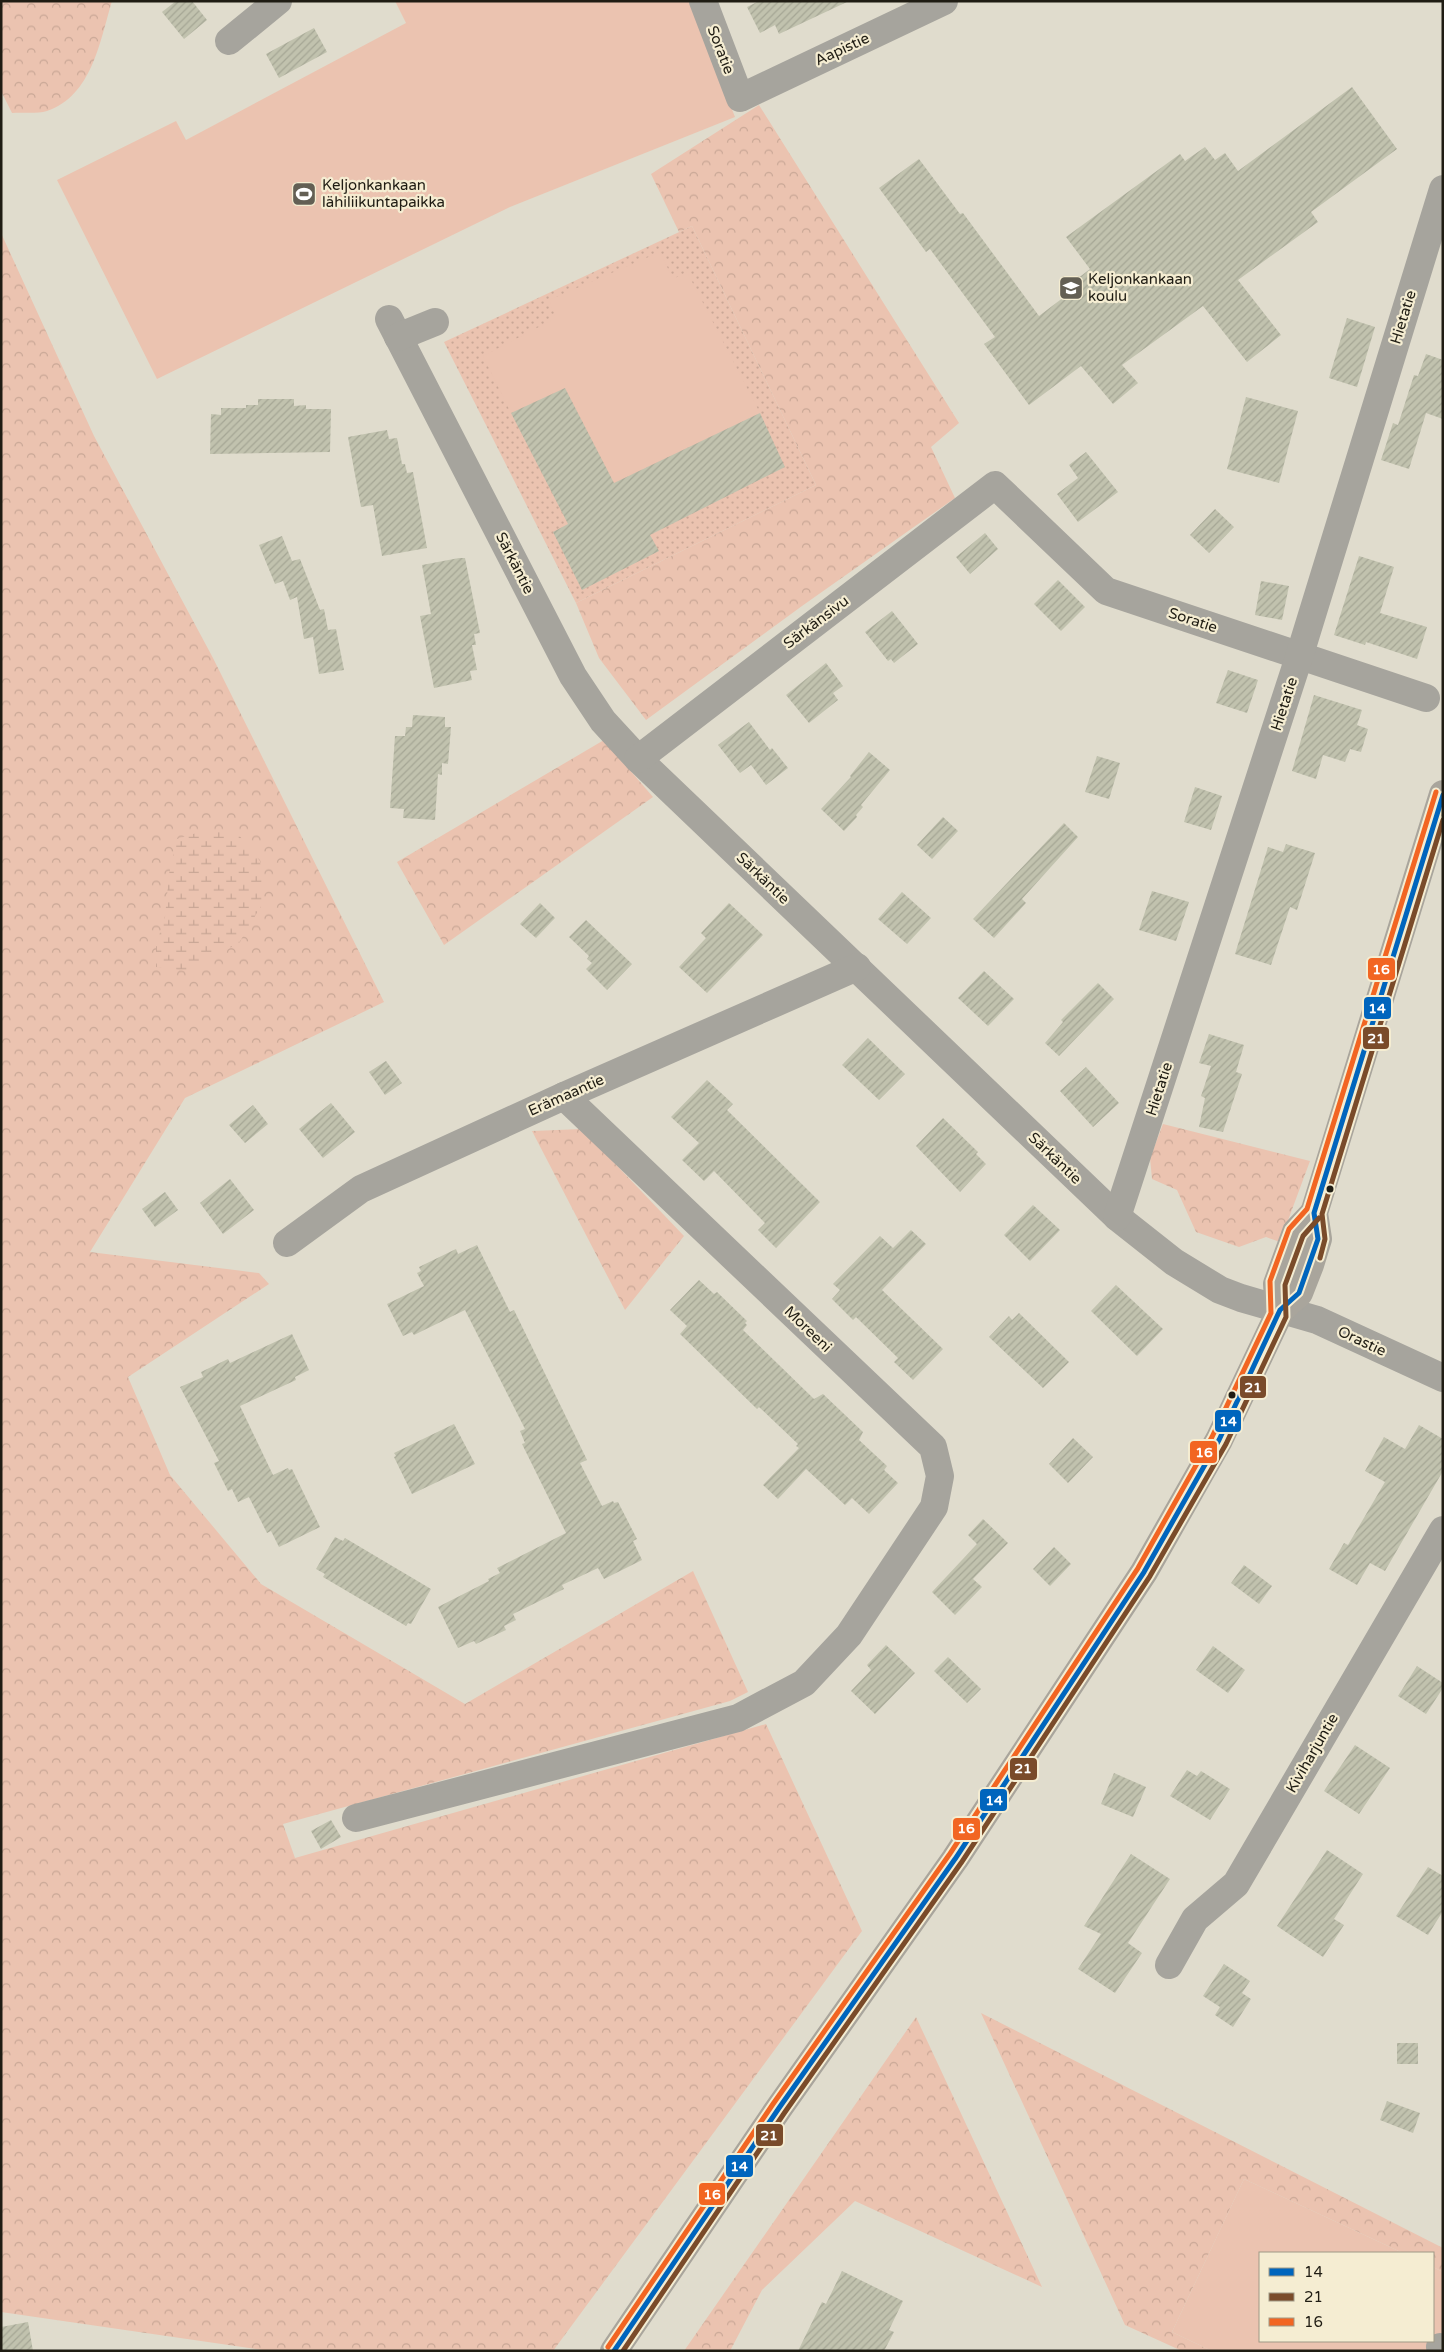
<svg xmlns="http://www.w3.org/2000/svg" width="1444" height="2352" viewBox="0 0 1444 2352" font-family="'Varela Round',sans-serif">
	<style>
		.grass { fill: url(#grass-dots) }
		.forest { fill: url(#forest-crowns) }
		.wetland { fill: url(#wetland-marsh) }
		.green { fill: #ebc3b0 }
		.building { fill: url(#building-hatch) }
		.lines { fill: none; stroke-linecap: round; stroke-linejoin: round }
		.minor { stroke: #a6a49d; stroke-width: 28 }
		.major { stroke: #a9a59c; stroke-width: 28 }
		.bus-1-casing { stroke: #f5edd2; stroke-width: 9 }
		.bus-2-casing { stroke: #f5edd2; stroke-width: 9 }
		.bus-3-casing { stroke: #f5edd2; stroke-width: 9 }
		.bus-1 { stroke: #0065bd; stroke-width: 5 }
		.bus-2 { stroke: #7a4b2a; stroke-width: 5 }
		.bus-3 { stroke: #f26522; stroke-width: 5 }
		.bus-dot { fill: #1f1c13; stroke: #f5edd2; stroke-width: 2 }
		.labels { text-anchor: middle; stroke-width: 4.5; stroke-linejoin: round; paint-order: stroke }
		.street-label { font-size: 15px; fill: #1f1c13; stroke: #f5edd2 }
		.poi-label { font-size: 15px; fill: #1f1c13; stroke: #f5edd2; text-anchor: start }
		.line-badge { stroke: #f5edd2; stroke-width: 2 }
		.badge-label { font-size: 14px; text-anchor: middle; font-weight: bold; fill: #fff }
	</style>
	<defs>
		<pattern id="grass-dots" width="8" height="8" patternUnits="userSpaceOnUse" patternTransform="scale(1.25)"><rect width="8" height="8" fill="#ebc3b0"/><path d="M2 2h.1M6 6h.1" fill="none" stroke="#c9a796" stroke-width="1.8" stroke-linecap="round"/></pattern>
		<pattern id="forest-crowns" width="20" height="18" patternUnits="userSpaceOnUse" patternTransform="scale(1.25)"><rect width="20" height="18" fill="#ebc3b0"/><path d="M2 6a3 3 0 1 1 6 0M12 15a3 3 0 1 1 6 0" fill="none" stroke="#c9a796"/></pattern>
		<pattern id="wetland-marsh" width="20" height="14" patternUnits="userSpaceOnUse" patternTransform="scale(1.25)"><rect width="20" height="14" fill="#ebc3b0"/><path d="M1 5h8M5 5V1M11 12h8M15 12V8" fill="none" stroke="#c9a796"/></pattern>
		<pattern id="building-hatch" width="6" height="6" patternUnits="userSpaceOnUse" patternTransform="scale(1.25)"><rect width="6" height="6" fill="#c1c2ae"/><path d="M-1 1l2-2M0 6l6-6M5 7l2-2" fill="none" stroke="#a5a695"/></pattern>
	</defs>
	<rect width="100%" height="100%" fill="#e0dccd"/>
	<polygon class="grass" points="692,226 816,485 576,603 444,342"/>
	<g class="forest">
		<path d="M1,1H112C100,41 92,96 47,111C37,114 23,112 12,113L1,91Z"/>
		<polygon points="759,105 959,423 931,447 955,498 802,606 646,720 599,658 576,603 816,485 692,226 679,232 651,174"/>
		<polygon points="1,233 94,436 213,658 384,1002 185,1098 90,1252 259,1273 269,1284 128,1377 170,1475 261,1584 465,1704 693,1571 748,1692 730,1701 283,1824 295,1858 766,1724 862,1931 553,2351 270,2351 1,2312"/>
		<polygon points="604,740 653,797 444,945 397,862"/>
		<polygon points="1163,1124 1310,1161 1280,1242 1266,1237 1239,1247 1196,1232 1177,1190 1152,1179 1150,1158"/>
		<polygon points="582,1129 684,1236 625,1310 532,1131"/>
		<polygon points="981,2013 1443,2248 1443,2272 1433,2267 1433,2253 1403,2253 1244,2179 1172,2332 1212,2351 1182,2351 1125,2325"/>
		<polygon points="916,2017 1042,2287 855,2201 762,2290 730,2351 684,2351"/>
	</g>
	<polygon class="wetland" points="206,830 238,834 260,861 264,901 239,943 187,971 156,967 156,945 165,917 169,874 177,839"/>
	<g class="green">
		<polygon points="395,1 689,1 735,117 510,207 157,379 57,180 176,121 186,140 406,23"/>
		<polygon points="660,252 673,279 687,272 760,413 614,483 565,388 511,413 483,356 556,318 549,300"/>
		<polygon points="1244,2179 1403,2253 1260,2253 1260,2341 1433,2341 1433,2267 1443,2272 1443,2341 1438,2351 1212,2351 1172,2332"/>
	</g>
	<g class="building">
		<polygon points="176,1 192,1 207,20 184,39 162,12"/>
		<polygon points="759,1 849,1 779,34 775,25 760,33 747,7"/>
		<polygon points="314,28 327,52 279,78 266,54"/>
		<polygon points="1352,87 1397,149 1311,212 1318,222 1238,280 1281,335 1247,362 1203,306 1122,365 1138,383 1113,404 1081,366 1029,405 984,344 995,337 930,249 926,252 879,188 919,159 960,214 963,213 1039,316 1068,294 1077,279 1090,269 1066,237 1180,154 1185,161 1205,147 1215,160 1225,153 1238,171"/>
		<polygon points="1347,318 1375,327 1357,387 1329,378"/>
		<polygon points="1426,354 1443,360 1443,419 1426,413 1409,469 1381,460 1393,423 1398,425 1414,375 1418,376"/>
		<polygon points="565,388 614,483 760,413 785,467 650,535 659,551 582,590 553,532 568,524 511,413"/>
		<polygon points="1246,397 1298,411 1279,483 1227,469"/>
		<polygon points="258,399 294,399 294,406 306,405 306,409 331,409 330,452 210,454 211,414 221,415 221,408 246,408 246,405 258,405"/>
		<polygon points="387,430 389,439 397,438 402,464 405,464 407,473 413,472 427,548 382,556 373,505 361,507 348,437"/>
		<polygon points="1086,452 1118,492 1078,522 1057,494 1078,478 1069,465"/>
		<polygon points="1215,509 1234,527 1209,553 1190,535"/>
		<polygon points="985,533 998,549 970,574 956,557"/>
		<polygon points="282,536 292,561 300,559 320,610 324,609 328,630 336,629 344,670 319,674 313,637 304,639 297,597 290,600 283,581 275,584 259,545"/>
		<polygon points="1359,556 1394,567 1380,613 1427,627 1417,659 1366,642 1365,645 1334,635"/>
		<polygon points="459,558 465,558 480,633 474,634 476,645 472,645 477,670 470,671 472,680 434,688 420,616 431,614 422,565"/>
		<polygon points="1058,580 1085,607 1061,631 1034,604"/>
		<polygon points="1261,581 1289,586 1282,620 1255,615"/>
		<polygon points="892,611 918,644 894,663 891,659 888,661 865,632"/>
		<polygon points="826,663 843,686 833,693 838,700 809,723 786,695"/>
		<polygon points="1228,670 1258,680 1247,713 1216,703"/>
		<polygon points="1314,695 1362,710 1357,725 1368,729 1361,752 1350,749 1345,762 1323,755 1316,779 1292,771"/>
		<polygon points="413,715 445,717 445,727 451,727 448,764 442,763 442,775 438,774 435,820 403,818 404,809 390,808 395,736 405,736 406,727 412,727"/>
		<polygon points="749,722 770,750 772,748 788,768 766,785 751,765 740,773 718,745"/>
		<polygon points="869,752 890,770 861,805 863,807 856,815 857,817 844,831 821,809 851,777 850,776"/>
		<polygon points="1097,756 1120,763 1109,799 1085,792"/>
		<polygon points="1195,787 1222,796 1211,830 1184,822"/>
		<polygon points="943,817 958,831 932,859 917,845"/>
		<polygon points="1064,823 1078,837 1022,899 1026,903 994,938 973,919"/>
		<polygon points="1286,844 1315,853 1297,910 1290,907 1271,965 1235,954 1268,847 1283,852"/>
		<polygon points="1152,891 1189,902 1176,941 1139,930"/>
		<polygon points="902,892 931,918 907,944 878,919"/>
		<polygon points="540,903 555,918 536,938 520,924"/>
		<polygon points="729,903 763,935 707,993 679,967 706,938 701,933"/>
		<polygon points="586,920 632,964 607,990 586,969 592,963 587,959 589,956 569,937"/>
		<polygon points="984,971 1014,999 988,1026 958,998"/>
		<polygon points="1098,983 1114,999 1059,1056 1045,1043 1063,1022 1061,1020"/>
		<polygon points="1209,1034 1244,1045 1236,1072 1242,1074 1223,1132 1199,1127 1205,1098 1201,1096 1211,1066 1199,1063"/>
		<polygon points="868,1038 905,1074 879,1100 842,1065"/>
		<polygon points="386,1061 402,1083 385,1095 369,1072"/>
		<polygon points="1086,1067 1119,1103 1093,1127 1060,1091"/>
		<polygon points="707,1080 733,1104 727,1110 820,1202 776,1248 758,1230 765,1223 714,1171 704,1181 682,1160 699,1143 671,1117"/>
		<polygon points="331,1103 355,1132 323,1158 299,1129"/>
		<polygon points="253,1105 268,1124 245,1143 229,1125"/>
		<polygon points="943,1118 978,1152 976,1154 986,1164 960,1192 916,1146"/>
		<polygon points="230,1179 254,1210 223,1234 200,1203"/>
		<polygon points="165,1192 178,1210 155,1227 142,1209"/>
		<polygon points="1033,1205 1060,1230 1030,1261 1004,1235"/>
		<polygon points="911,1230 926,1244 882,1290 943,1349 913,1380 894,1362 898,1358 856,1317 853,1320 832,1299 840,1290 833,1284 880,1236 893,1248"/>
		<polygon points="477,1245 510,1312 514,1310 587,1460 580,1463 602,1506 613,1501 614,1503 618,1502 637,1539 633,1541 642,1560 604,1579 598,1568 562,1585 564,1589 513,1614 516,1620 504,1626 506,1630 476,1644 474,1641 458,1648 438,1607 489,1581 488,1579 500,1573 497,1568 566,1533 522,1444 525,1443 520,1431 525,1429 465,1310 414,1335 412,1332 403,1336 387,1304 424,1286 417,1273 421,1271 419,1267 456,1249 458,1254"/>
		<polygon points="699,1280 714,1294 717,1292 747,1321 745,1323 747,1325 743,1330 814,1399 823,1394 863,1432 859,1440 887,1466 884,1470 898,1483 869,1514 852,1498 845,1505 806,1469 778,1499 763,1485 799,1448 796,1446 798,1444 759,1407 757,1409 680,1334 687,1326 670,1310"/>
		<polygon points="1116,1285 1163,1329 1137,1356 1091,1311"/>
		<polygon points="1019,1313 1069,1362 1043,1388 989,1337 1009,1316 1012,1320"/>
		<polygon points="292,1334 309,1370 295,1377 296,1380 240,1406 273,1475 288,1468 289,1470 292,1469 320,1527 279,1547 271,1531 267,1533 249,1497 238,1502 232,1489 228,1491 214,1463 219,1461 180,1387 203,1377 201,1372 228,1359 230,1363"/>
		<polygon points="454,1424 475,1464 412,1494 394,1457 396,1456 394,1453"/>
		<polygon points="1419,1425 1443,1439 1443,1471 1385,1571 1370,1563 1357,1585 1329,1569 1344,1543 1348,1545 1385,1482 1365,1471 1384,1437 1405,1449"/>
		<polygon points="1073,1438 1093,1457 1068,1483 1049,1464"/>
		<polygon points="983,1519 1008,1543 973,1579 982,1587 955,1615 932,1592 977,1544 968,1535"/>
		<polygon points="335,1537 343,1541 345,1538 431,1589 411,1624 408,1623 406,1626 323,1577 325,1574 316,1569"/>
		<polygon points="1054,1547 1071,1564 1050,1586 1033,1569"/>
		<polygon points="1244,1565 1272,1586 1259,1604 1231,1583"/>
		<polygon points="886,1645 915,1673 875,1714 851,1691 871,1670 867,1665"/>
		<polygon points="1213,1646 1245,1670 1228,1693 1196,1670"/>
		<polygon points="948,1657 981,1689 967,1703 934,1671"/>
		<polygon points="1417,1666 1443,1683 1443,1688 1426,1714 1398,1696"/>
		<polygon points="1355,1745 1390,1768 1359,1814 1324,1791"/>
		<polygon points="1187,1770 1197,1776 1201,1771 1230,1789 1210,1820 1170,1796"/>
		<polygon points="1114,1773 1146,1787 1133,1817 1101,1804"/>
		<polygon points="331,1820 341,1837 321,1849 311,1831"/>
		<polygon points="1327,1850 1363,1874 1334,1919 1344,1925 1323,1957 1277,1926"/>
		<polygon points="1131,1854 1170,1879 1128,1943 1142,1953 1115,1993 1078,1969 1101,1934 1084,1926"/>
		<polygon points="1428,1867 1443,1876 1443,1911 1428,1935 1396,1916"/>
		<polygon points="1224,1964 1250,1981 1242,1993 1251,1999 1233,2027 1215,2015 1220,2007 1203,1996"/>
		<rect x="1397" y="2043" width="21" height="21"/>
		<polygon points="1387,2101 1420,2113 1413,2133 1380,2120"/>
		<polygon points="842,2271 903,2301 889,2330 894,2332 884,2351 798,2351 822,2302 826,2304"/>
		<polygon points="28,2322 33,2351 1,2351 1,2327"/>
	</g>
	<g class="lines">
		<g class="minor">
			<polyline points="703,1 740,98 944,1"/>
			<polyline points="229,41 278,1"/>
			<polyline points="389,319 573,676 603,721 638,759 1117,1217 1174,1262 1220,1290 1241,1298 1317,1320 1443,1378"/>
			<polyline points="398,337 435,322"/>
			<polyline points="638,759 995,485 1106,591 1426,698"/>
			<polyline points="1117,1217 1300,654 1443,189"/>
			<polyline points="287,1243 361,1189 564,1096 857,967"/>
			<polyline points="356,1818 738,1718 804,1683 849,1635 934,1507 940,1476 933,1447 564,1096"/>
			<polyline points="1169,1965 1195,1919 1236,1884 1443,1530"/>
			<polyline points="1440,2347 1443,2348"/>
		</g>
		<g class="major">
			<polyline points="1280,1310 1299,1293 1310,1265 1318,1239 1314,1213 1443,794"/>
			<polyline points="614,2351 779,2108 955,1859 1144,1572 1219,1440 1279,1314 1277,1284 1296,1232 1314,1213"/>
		</g>
		<defs>
			<polyline id="bus-1" points="614,2351 779,2108 955,1859 1144,1572 1219,1440 1280,1310 1299,1293 1318,1239 1314,1213 1443,795"/>
			<g id="bus-2">
				<polyline points="1320,1258 1325,1239 1322,1214 1443,820"/>
				<polyline points="623,2351 785,2112 961,1863 1150,1576 1226,1444 1286,1317 1285,1285 1303,1236 1319,1218"/>
			</g>
			<polyline id="bus-3" points="608,2347 773,2104 949,1855 1138,1568 1212,1437 1271,1313 1270,1281 1289,1229 1307,1209 1436,792"/>
		</defs>
		<use href="#bus-1" class="bus-1-casing"/>
		<use href="#bus-2" class="bus-2-casing"/>
		<use href="#bus-3" class="bus-3-casing"/>
		<use href="#bus-1" class="bus-1"/>
		<use href="#bus-2" class="bus-2"/>
		<use href="#bus-3" class="bus-3"/>
	</g>
	<defs>
		<symbol id="stadium-square" viewBox="-11 -11 22 22"><rect x="-9" y="-9" width="18" height="18" rx="4" fill="#635f54" stroke="#f5edd2"/><path d="M0-5a6.5 5 0 1 0 0 10a6.5 5 0 1 0 0-10ZM-3.5-1.8h7v3.6h-7Z" fill="#fff"/></symbol>
		<symbol id="school-square" viewBox="-11 -11 22 22"><rect x="-9" y="-9" width="18" height="18" rx="4" fill="#635f54" stroke="#f5edd2"/><path d="M0-5L7-2L0 1L-7-2ZM-4 1L0 2.5L4 1V4Q0 6-4 4Z" fill="#fff"/></symbol>
	</defs>
	<g fill-rule="evenodd">
		<use href="#stadium-square" x="290" y="180" width="28" height="28"/>
		<use href="#school-square" x="1057" y="274" width="28" height="28"/>
	</g>
	<g class="bus-dot">
		<circle cx="1330" cy="1189" r="4.5"/>
		<circle cx="1232" cy="1395" r="4.5"/>
	</g>
	<g class="labels">
		<g class="street-label">
			<text transform="translate(842 49) rotate(-25)" y="5">Aapistie</text>
			<text transform="translate(721 50) rotate(69)" y="5">Soratie</text>
			<text transform="translate(1403 317) rotate(-73)" y="5">Hietatie</text>
			<text transform="translate(515 563) rotate(63)" y="5">Särkäntie</text>
			<text transform="translate(1193 620) rotate(18)" y="5">Soratie</text>
			<text transform="translate(816 622) rotate(-37)" y="5">Särkänsivu</text>
			<text transform="translate(1284 704) rotate(-72)" y="5">Hietatie</text>
			<text transform="translate(763 878) rotate(44)" y="5">Särkäntie</text>
			<text transform="translate(1159 1089) rotate(-72)" y="5">Hietatie</text>
			<text transform="translate(566 1095) rotate(-24)" y="5">Erämaantie</text>
			<text transform="translate(1055 1158) rotate(44)" y="5">Särkäntie</text>
			<text transform="translate(808 1329) rotate(44)" y="5">Moreeni</text>
			<text transform="translate(1362 1341) rotate(25)" y="5">Orastie</text>
			<text transform="translate(1312 1753) rotate(-60)" y="5">Kiviharjuntie</text>
		</g>
		<g class="poi-label">
			<text x="322" y="190">Keljonkankaan<tspan x="322" dy="17">lähiliikuntapaikka</tspan></text>
			<text x="1088" y="284">Keljonkankaan<tspan x="1088" dy="17">koulu</tspan></text>
		</g>
	</g>
	<g class="line-badge">
		<rect x="1367" y="957" width="29" height="24" rx="5" fill="#f26522"/>
		<rect x="1363" y="996" width="29" height="24" rx="5" fill="#0065bd"/>
		<rect x="1362" y="1026" width="28" height="24" rx="5" fill="#7a4b2a"/>
		<rect x="1239" y="1375" width="28" height="24" rx="5" fill="#7a4b2a"/>
		<rect x="1214" y="1409" width="28" height="24" rx="5" fill="#0065bd"/>
		<rect x="1189" y="1440" width="29" height="24" rx="5" fill="#f26522"/>
		<rect x="1009" y="1757" width="29" height="24" rx="5" fill="#7a4b2a"/>
		<rect x="979" y="1788" width="29" height="24" rx="5" fill="#0065bd"/>
		<rect x="952" y="1817" width="29" height="24" rx="5" fill="#f26522"/>
		<rect x="755" y="2123" width="29" height="24" rx="5" fill="#7a4b2a"/>
		<rect x="725" y="2154" width="29" height="24" rx="5" fill="#0065bd"/>
		<rect x="698" y="2182" width="28" height="24" rx="5" fill="#f26522"/>
	</g>
	<g class="badge-label">
		<text x="1381" y="974">16</text>
		<text x="1377" y="1013">14</text>
		<text x="1376" y="1043">21</text>
		<text x="1253" y="1392">21</text>
		<text x="1228" y="1426">14</text>
		<text x="1204" y="1457">16</text>
		<text x="1023" y="1773">21</text>
		<text x="994" y="1805">14</text>
		<text x="966" y="1833">16</text>
		<text x="769" y="2140">21</text>
		<text x="739" y="2171">14</text>
		<text x="712" y="2199">16</text>
	</g>
	<rect width="1444" height="2352" fill="none" stroke="#1f1c13" stroke-width="5"/>
	<rect x="1259" y="2252" width="175" height="90" fill="#f5edd2" stroke="#9f9986"/>
	<rect x="1269" y="2268" width="25" height="8" fill="#0065bd" stroke="#9f9986"/>
	<text x="1304" y="2277" font-size="15" fill="#1f1c13">14</text>
	<rect x="1269" y="2293" width="25" height="8" fill="#7a4b2a" stroke="#9f9986"/>
	<text x="1304" y="2302" font-size="15" fill="#1f1c13">21</text>
	<rect x="1269" y="2318" width="25" height="8" fill="#f26522" stroke="#9f9986"/>
	<text x="1304" y="2327" font-size="15" fill="#1f1c13">16</text>
</svg>
